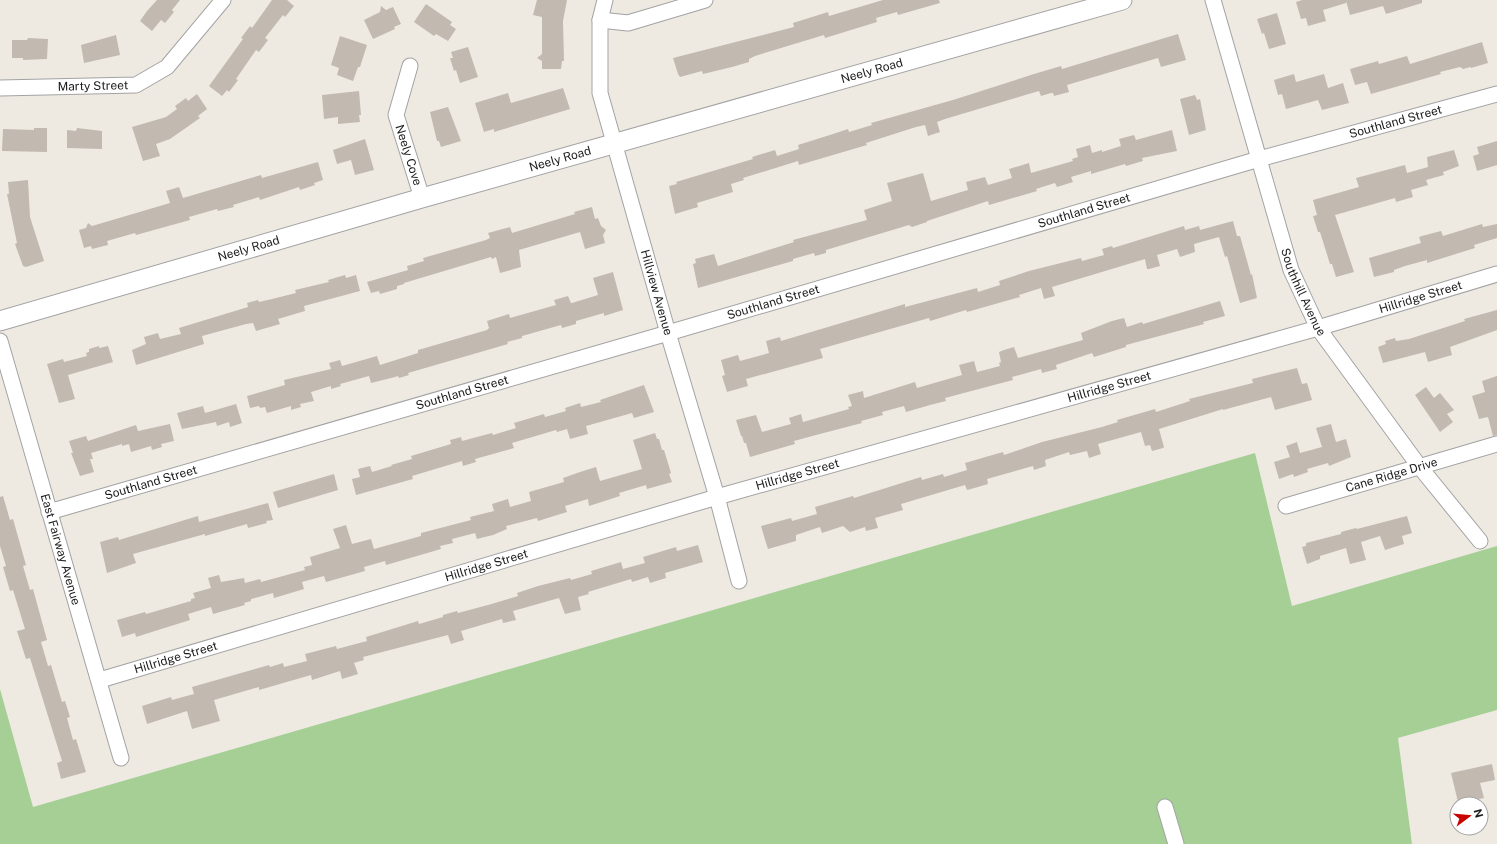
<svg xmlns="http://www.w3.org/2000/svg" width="1497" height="844" viewBox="0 0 1497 844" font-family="'Public Sans',sans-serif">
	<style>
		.forest { fill: #a5cf95 }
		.building { fill: #c2b9b1 }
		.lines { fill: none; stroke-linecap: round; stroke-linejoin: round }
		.minor-casing { stroke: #a3a3a3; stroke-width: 17 }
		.tertiary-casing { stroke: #a3a3a3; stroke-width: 21 }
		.minor { stroke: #fff; stroke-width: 15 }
		.tertiary { stroke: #fff; stroke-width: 19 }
		.labels { text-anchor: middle; stroke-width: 3; stroke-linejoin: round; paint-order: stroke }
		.street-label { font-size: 12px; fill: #1c1c1c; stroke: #fff }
	</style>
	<rect width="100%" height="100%" fill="#eeeae2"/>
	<polygon class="forest" points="1255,453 1292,606 1497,546 1497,710 1398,738 1412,844 0,844 0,689 33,807"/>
	<g class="building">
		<polygon points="157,0 180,0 172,10 174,12 165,23 161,20 152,31 140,21 147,11"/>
		<polygon points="272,0 287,0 294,6 285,17 283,15 265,38 268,40 259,52 256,50 236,79 238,80 229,92 227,90 222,96 209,86 243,39 241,38 250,26 252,28"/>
		<polygon points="537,0 567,0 563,21 564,61 562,61 561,69 542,69 542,61 537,58 542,54 542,17 533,15"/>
		<polygon points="883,0 939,0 940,3 898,15 897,12 876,18 877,22 825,38 824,35 755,56 749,59 749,62 732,67 703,74 702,71 680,77 678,74 673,58 794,27 793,23 828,12 829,16"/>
		<polygon points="1302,0 1422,0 1422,3 1386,14 1383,6 1350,15 1346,1 1346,3 1323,10 1326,21 1308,26 1306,18 1301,19 1296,2"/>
		<polygon points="426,4 452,22 450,25 456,29 448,41 436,34 434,36 414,22"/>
		<polygon points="381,6 386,10 393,7 401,24 394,27 395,29 373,39 364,20 380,12"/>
		<polygon points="1277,13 1286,44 1269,49 1264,33 1262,34 1257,19"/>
		<polygon points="1178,34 1186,60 1161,67 1158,58 1067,85 1069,92 1054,96 1053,93 1051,93 1041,96 1039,91 945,119 937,122 940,132 928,136 925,125 916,127 866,143 867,145 799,165 798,161 743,178 744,180 731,184 733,192 697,203 698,207 675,214 669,186 677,184 676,182 753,159 752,157 775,150 777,156 799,149 798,145 833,134 848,129 849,132 872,125 871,123 953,100 1034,74 1061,66 1062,69"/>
		<polygon points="116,35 120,55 84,63 81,45"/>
		<polygon points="340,36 367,45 360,67 358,67 353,81 337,75 339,68 331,65"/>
		<polygon points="28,38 48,39 47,59 23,60 23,58 12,58 12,40 27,40"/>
		<polygon points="1482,42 1488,63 1471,68 1471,67 1463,69 1460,67 1440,72 1441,74 1371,94 1367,82 1355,85 1350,69 1378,61 1379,64 1407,56 1410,64"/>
		<polygon points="468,47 478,77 460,83 456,70 454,71 450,58 453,58 451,52"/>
		<polygon points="1294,74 1296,82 1324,74 1328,88 1343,83 1349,103 1322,110 1318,100 1286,109 1282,94 1278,95 1274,80"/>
		<polygon points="563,88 570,109 494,132 494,129 484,132 475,103 508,93 511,103"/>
		<polygon points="359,91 361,115 359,115 360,122 338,124 338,117 324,119 322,95"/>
		<polygon points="197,94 207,109 198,116 200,118 170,139 156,144 160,156 143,161 132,127 166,117 177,109 175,106 186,98 188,101"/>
		<polygon points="1195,95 1197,100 1200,99 1206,130 1189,135 1180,99"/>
		<polygon points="448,107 461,141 441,147 439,141 437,141 430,112"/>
		<polygon points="34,128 47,128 47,152 2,151 3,129 34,130"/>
		<polygon points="77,128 102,131 102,149 67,148 67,130 76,131"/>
		<polygon points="1172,130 1177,151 1142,158 1143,161 1126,166 1125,164 1091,174 1091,171 1071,177 1073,182 1057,187 1055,183 1036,189 1037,191 989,205 988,201 927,221 927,222 912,227 909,225 826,250 826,253 815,256 814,253 793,259 793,261 698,288 693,264 696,263 695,259 714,254 718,266 794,242 793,240 867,220 864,210 892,201 887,183 923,173 931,201 968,190 966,182 985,177 988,185 1012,178 1009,169 1029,163 1031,173 1073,161 1072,159 1078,157 1076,149 1090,145 1092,153 1102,150 1102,152 1121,146 1119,139 1134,135 1136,140"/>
		<polygon points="365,139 374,170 355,175 351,160 337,164 333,150"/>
		<polygon points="1497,141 1497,165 1477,171 1473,156 1479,154 1477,147"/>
		<polygon points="1454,150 1459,166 1443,172 1444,175 1426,180 1428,185 1411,190 1413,197 1396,202 1395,198 1335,215 1354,272 1336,277 1332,264 1330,264 1320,232 1318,232 1313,216 1317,215 1313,200 1359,187 1356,178 1405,165 1407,173 1428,167 1427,157"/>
		<polygon points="318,162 323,180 314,183 315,185 300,190 299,187 260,200 259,197 233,205 234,207 218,211 217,209 189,217 190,220 136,235 135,233 107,241 108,245 92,249 91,246 84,248 79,230 86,228 88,223 92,226 170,203 166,191 179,187 183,198 261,175 262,178"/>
		<polygon points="28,180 30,217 44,261 26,267 23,266 15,244 17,243 7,194 9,194 8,182"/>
		<polygon points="592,207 595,219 598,218 601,226 606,230 603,235 605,243 585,249 580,232 519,250 521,267 500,273 496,257 492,259 491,257 404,283 404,284 397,286 397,289 380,294 379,291 371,293 367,282 408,270 407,266 424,261 423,258 486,240 490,238 488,233 510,227 512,233 575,214 574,212"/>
		<polygon points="1233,221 1237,236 1240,236 1251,275 1252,274 1257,298 1240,303 1227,256 1225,257 1219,237 1194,244 1195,252 1180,257 1177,249 1157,255 1160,266 1149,269 1147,269 1145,259 1052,287 1055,296 1044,299 1041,288 1019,295 1020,297 967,312 966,310 930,321 929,318 820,349 823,358 746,379 748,386 727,392 722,376 725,375 721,360 738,355 740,361 769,353 766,341 780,337 781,341 905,304 905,307 977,288 978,292 1000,285 999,281 1029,271 1081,258 1082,261 1104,255 1102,249 1112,246 1113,248 1184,226 1185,230 1199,226 1200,230"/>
		<polygon points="1482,224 1483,227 1497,224 1497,238 1474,245 1475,248 1427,263 1427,260 1405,266 1394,270 1394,272 1374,277 1369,258 1421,243 1419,237 1422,236 1441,231 1443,236"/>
		<polygon points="613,272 623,310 604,316 604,313 576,321 576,324 562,328 561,325 522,336 522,338 507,342 508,344 408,373 409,375 399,378 398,376 395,377 371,383 369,376 340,384 341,386 331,389 331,386 311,392 314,401 300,404 301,407 291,410 291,406 267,413 265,407 260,408 259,406 250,408 247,396 285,385 284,380 331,369 329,363 340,360 342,366 377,356 380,365 418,353 418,350 487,330 489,328 487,321 509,314 510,318 556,305 554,300 568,296 571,303 572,303 598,295 593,278"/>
		<polygon points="345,275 346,278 356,275 360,291 304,306 305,311 278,319 280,324 256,331 253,323 246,324 202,336 204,344 136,365 132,350 146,344 144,337 158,333 160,339 181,334 179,328 248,307 247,303 258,300 259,302 272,299 296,293 295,290 329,282 328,280"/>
		<polygon points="1220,301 1225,316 1203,322 1204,324 1126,345 1126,347 1094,357 1092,353 1056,365 1057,369 1042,373 1041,369 1012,377 1013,380 945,398 946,401 930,405 906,412 904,406 882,412 883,415 861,421 862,423 816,435 794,441 795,444 750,457 746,443 744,443 742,436 741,436 736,420 756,415 762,432 791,424 789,418 801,414 803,422 849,409 848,407 852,406 848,395 863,391 864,398 915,382 917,388 962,375 959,365 974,361 977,372 1000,366 999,363 1001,362 999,352 1004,350 1014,347 1018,358 1083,340 1081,333 1112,321 1124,318 1127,327 1142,322 1143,324"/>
		<polygon points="1497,310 1497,330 1450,347 1452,355 1428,362 1425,352 1383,363 1378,347 1386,344 1385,341 1395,338 1396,341 1409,339 1465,321 1464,319"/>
		<polygon points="99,346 99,348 108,346 113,362 68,375 75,399 59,403 47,364 63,359 64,362 87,356 86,353 89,352 89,349"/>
		<polygon points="1297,368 1302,384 1307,383 1312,400 1275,410 1271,397 1223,410 1223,409 1159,429 1164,447 1163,448 1152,451 1150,445 1145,446 1141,432 1098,444 1101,454 1089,458 1087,451 1070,455 1069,452 1045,460 1046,466 1034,470 1033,466 987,479 988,484 978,487 967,490 965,485 901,504 903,510 875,518 878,528 866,531 865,527 850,532 843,526 822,533 820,527 796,535 796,541 768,549 766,543 761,526 791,518 792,521 817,514 815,507 853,496 854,498 921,477 922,480 943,474 944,477 967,470 965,463 989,456 1003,452 1004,455 1042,442 1102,427 1118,422 1117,420 1155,409 1156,412 1190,401 1189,399 1253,383 1252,379"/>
		<polygon points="1497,376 1497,435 1493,436 1488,417 1479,419 1472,396 1485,392 1482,381"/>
		<polygon points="644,385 654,412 634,418 632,413 586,426 588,434 570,439 567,429 557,432 556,430 512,443 514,448 475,459 476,462 463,466 462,461 412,476 413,479 356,495 352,479 360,477 358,469 370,466 372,472 392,466 391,465 412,459 411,456 451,444 450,440 461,437 462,441 492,433 493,435 516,428 514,423 544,414 545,417 566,411 565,408 580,403 581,407 601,402 600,400"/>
		<polygon points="1426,387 1434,398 1440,393 1454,410 1447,414 1453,422 1440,432 1415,395"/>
		<polygon points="236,404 242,423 230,427 229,422 217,426 216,422 182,429 177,413 203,406 205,413"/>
		<polygon points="170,424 174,441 161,444 162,447 152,450 151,446 131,452 129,444 122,446 122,444 91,453 93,459 90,459 94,472 80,476 71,453 73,453 69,441 86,436 88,441 136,425 138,431"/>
		<polygon points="1331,424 1336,442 1346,439 1351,457 1329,466 1328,463 1307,469 1308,472 1294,477 1293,474 1279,479 1274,462 1290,457 1286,446 1297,442 1300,453 1322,447 1316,428"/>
		<polygon points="655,433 657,439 659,439 662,450 664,450 671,473 669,474 672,482 647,489 646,485 619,493 620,496 589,506 588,499 565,506 567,512 538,521 537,518 506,526 507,529 493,535 477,539 475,533 452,539 453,543 440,546 441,549 386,565 385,561 364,567 365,571 326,582 324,576 302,582 304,589 274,598 273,593 251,599 251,601 244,603 245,605 213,614 211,607 188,614 190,620 136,637 135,633 122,637 117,620 145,612 146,614 191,601 191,599 195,598 193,593 211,588 208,578 219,575 221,582 244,578 245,583 260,579 261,582 305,570 304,567 312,565 310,557 340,548 333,529 346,525 352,544 371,539 374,549 421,536 421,533 471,520 470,517 494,511 492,504 508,499 510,507 531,501 529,492 564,482 563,478 580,472 596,467 600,481 642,469 633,440"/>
		<polygon points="334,474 338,490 278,508 273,492"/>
		<polygon points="3,496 10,520 13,519 26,565 23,566 30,590 33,589 47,640 41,642 48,666 51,665 62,702 65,701 70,717 67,718 73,740 76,739 86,772 61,779 57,763 62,761 30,658 26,659 17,631 25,629 13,590 10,591 3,567 6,566 0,546 0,497"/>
		<polygon points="268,503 273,520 266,521 267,523 248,528 247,524 205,536 205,534 133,554 136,563 107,573 100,542 118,537 119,540 198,516 199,522"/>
		<polygon points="1407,516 1412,533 1402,536 1404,544 1385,550 1380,536 1361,542 1366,560 1350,564 1346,548 1320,556 1320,559 1307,564 1302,547 1306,546 1306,543 1341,534 1341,532 1356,528 1357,529"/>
		<polygon points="698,545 703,562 665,573 666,578 650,583 648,577 632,582 631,579 588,592 589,594 578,597 581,610 565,614 559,598 513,611 516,620 503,623 502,619 461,631 464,640 451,644 448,635 363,657 364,660 354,663 358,674 342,679 340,671 312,680 311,675 259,690 259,687 214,700 220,721 192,729 187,711 147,724 142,706 171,697 172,700 194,694 192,687 269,665 270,667 283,663 284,667 307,661 305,654 336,646 337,649 367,641 366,637 418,621 419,624 443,617 443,615 457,611 458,613 488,605 518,596 517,593 538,586 570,578 571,580 592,574 591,571 621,562 623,569 645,563 643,557 676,547 677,551"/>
		<polygon points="1492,764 1495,780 1480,783 1484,798 1479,799 1481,804 1466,804 1465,801 1458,802 1451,773"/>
	</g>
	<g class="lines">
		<defs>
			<g id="minor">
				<path id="s1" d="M605,0L600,20V93L668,333L717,497L739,581"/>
				<path id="s2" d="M1213,0L1291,270L1318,328L1419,466L1480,541"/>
				<polyline points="600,20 628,23 705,0"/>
				<path id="s3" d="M410,66L396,115L422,198"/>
				<path id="s4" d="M0,88L136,85L167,67L223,0"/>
				<path id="s5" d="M0,341L121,758"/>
				<path id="s6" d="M1286,506L1497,444"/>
				<path id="s7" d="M49,512L668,333L1259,159L1497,94"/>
				<path id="s8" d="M100,680L717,497L1318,328L1497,274"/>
				<polyline points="1165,807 1176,844"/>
			</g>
			<g id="tertiary">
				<path id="s9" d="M0,321L422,198L1122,0"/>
			</g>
		</defs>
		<use href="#minor" class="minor-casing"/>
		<use href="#tertiary" class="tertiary-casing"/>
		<use href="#minor" class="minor"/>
		<use href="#tertiary" class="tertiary"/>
	</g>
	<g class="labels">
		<g class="street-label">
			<text dy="4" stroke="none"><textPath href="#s9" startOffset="907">Neely Road</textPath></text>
			<text dy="4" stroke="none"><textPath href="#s4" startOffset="93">Marty Street</textPath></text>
			<text dy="4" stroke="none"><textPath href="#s7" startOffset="1402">Southland Street</textPath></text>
			<text dy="4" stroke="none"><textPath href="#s3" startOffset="93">Neely Cove</textPath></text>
			<text dy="4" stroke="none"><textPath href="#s9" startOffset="583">Neely Road</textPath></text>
			<text dy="4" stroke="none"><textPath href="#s7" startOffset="1078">Southland Street</textPath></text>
			<text dy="4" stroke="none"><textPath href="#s9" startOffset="259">Neely Road</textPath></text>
			<text dy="4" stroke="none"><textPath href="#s2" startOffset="306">Southhill Avenue</textPath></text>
			<text dy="4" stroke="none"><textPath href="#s1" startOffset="301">Hillview Avenue</textPath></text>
			<text dy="4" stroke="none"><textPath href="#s8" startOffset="1375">Hillridge Street</textPath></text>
			<text dy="4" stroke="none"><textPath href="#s7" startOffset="754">Southland Street</textPath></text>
			<text dy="4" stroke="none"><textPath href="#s8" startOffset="1051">Hillridge Street</textPath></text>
			<text dy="4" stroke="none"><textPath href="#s7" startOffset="430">Southland Street</textPath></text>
			<text dy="4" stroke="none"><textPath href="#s8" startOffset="727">Hillridge Street</textPath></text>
			<text dy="4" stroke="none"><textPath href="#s6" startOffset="110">Cane Ridge Drive</textPath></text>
			<text dy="4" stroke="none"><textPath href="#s7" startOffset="106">Southland Street</textPath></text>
			<text dy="4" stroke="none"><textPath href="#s5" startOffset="217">East Fairway Avenue</textPath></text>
			<text dy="4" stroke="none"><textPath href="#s8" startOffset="403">Hillridge Street</textPath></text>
			<text dy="4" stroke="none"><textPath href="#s8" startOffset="79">Hillridge Street</textPath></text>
		</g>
	</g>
	<g transform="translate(1469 816) rotate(74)"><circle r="19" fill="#ffffff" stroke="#a4a4a4"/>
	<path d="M0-3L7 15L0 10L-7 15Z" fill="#c90300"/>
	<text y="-6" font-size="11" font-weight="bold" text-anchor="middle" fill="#1c1c1c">N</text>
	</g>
</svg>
